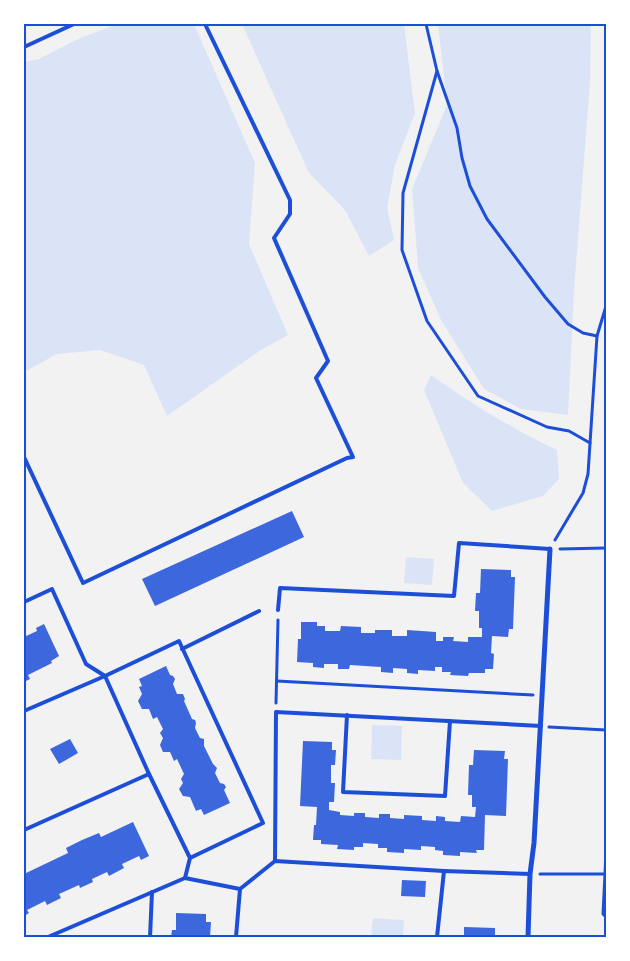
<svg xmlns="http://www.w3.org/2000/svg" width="630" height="961" viewBox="0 0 630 961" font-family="Montserrat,sans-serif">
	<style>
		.green { fill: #dbe4f7 }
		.building { fill: #3d67dc }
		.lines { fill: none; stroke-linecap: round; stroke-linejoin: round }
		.path { stroke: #1d4ed8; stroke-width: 3 }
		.service { stroke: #1d4ed8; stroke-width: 4 }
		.minor { stroke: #1d4ed8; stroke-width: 5 }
		.neatline { fill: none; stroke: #1d4ed8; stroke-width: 2 }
	</style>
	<rect width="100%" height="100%" fill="#f2f2f2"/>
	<g class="green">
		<polygon points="117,24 194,24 255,163 249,244 288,335 261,350 167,416 144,365 100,350 57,354 24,372 24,62 39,59 78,39"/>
		<polygon points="242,24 404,24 415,113 395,165 387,208 394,240 369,256 345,210 309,173"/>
		<polygon points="438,24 591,24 590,83 574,291 568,415 521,409 484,389 441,320 418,268 412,189 447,105"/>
		<path d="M431,375C471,404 513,429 557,450L559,479L543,496L492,511L463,483L424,390Z"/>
		<polygon points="406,557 434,559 432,585 404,583"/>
		<polygon points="372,725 402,726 401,760 371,759"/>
		<polygon points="373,918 404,920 403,937 371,937"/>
	</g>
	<g class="building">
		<polygon points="292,511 304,537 155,606 142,579"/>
		<polygon points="481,569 511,570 511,577 515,577 513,629 509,629 508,637 492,636 491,653 494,654 493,669 485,669 485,673 469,673 468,676 450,675 451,672 442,672 442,667 435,667 435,671 418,670 418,674 407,673 407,669 393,668 393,673 381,672 381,667 350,665 349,669 338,669 338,664 324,664 324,668 313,667 313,663 297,662 298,639 301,639 301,622 317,622 317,626 325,626 325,631 340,631 341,626 361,627 361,633 375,633 375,630 392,630 392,636 407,636 407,630 436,632 436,641 443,641 443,637 454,637 453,641 468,642 468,637 482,637 482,628 479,628 479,611 475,611 476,593 480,593"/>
		<polygon points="44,624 59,656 51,661 52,663 28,675 30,679 24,682 24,637 37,631 36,628"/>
		<polygon points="166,666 170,675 173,676 175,679 173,684 177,694 183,694 185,699 184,701 192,719 195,720 196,723 195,728 200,738 204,739 204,746 213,764 217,768 215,773 220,783 224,784 226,787 224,790 230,803 204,815 201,809 196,811 190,797 183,796 179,789 183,783 181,779 184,774 177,759 174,761 170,752 163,752 160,745 163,738 160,733 163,729 157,717 153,719 149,709 142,709 138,701 142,694 139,687 142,686 139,679"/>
		<polygon points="70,739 78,753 59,764 50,749"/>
		<polygon points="303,741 332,742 332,750 336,750 335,765 331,765 331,783 335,783 334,802 329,802 329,810 340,812 340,815 354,816 354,813 365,813 365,817 379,818 379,814 390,814 390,818 404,819 404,815 422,816 422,820 436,821 436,816 445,817 445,821 460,822 461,816 475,817 476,807 472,807 472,795 468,795 469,765 473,765 474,750 505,751 504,759 508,759 506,816 485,815 484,850 476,850 477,853 460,852 460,856 443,855 443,851 435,850 435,847 421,846 421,850 404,849 404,853 387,852 387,848 378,848 378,844 363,843 363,847 354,847 354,850 337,849 338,845 321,844 321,840 313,840 314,825 316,825 317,807 300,806"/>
		<polygon points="133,822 149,856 141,860 139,856 122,864 124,868 109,876 107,872 92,879 93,882 80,888 79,885 59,894 61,898 47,905 45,901 27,910 29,913 24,916 24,874 68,853 66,848 82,840 99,833 101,837"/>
		<polygon points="402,880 426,881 425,897 401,896"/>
		<polygon points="176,913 206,914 206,922 211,922 210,937 171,937 172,930 176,930"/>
		<polygon points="464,927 495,928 495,937 464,937"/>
	</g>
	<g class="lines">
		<g class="path">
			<polyline points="426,24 437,71 457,128 462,158 470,186 487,219 545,297 568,324 583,333 597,336"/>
			<polyline points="437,71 403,193 402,250 427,321 478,396 547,427 569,431 590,443"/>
			<polyline points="555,540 583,493 588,474 597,336 606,306"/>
			<polyline points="560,549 606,548"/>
			<polyline points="277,681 533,695"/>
			<polyline points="276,703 278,620"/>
			<polyline points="549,727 606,730"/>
			<polyline points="540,874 605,874 603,914 606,917"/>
			<polyline points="605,874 606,847"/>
		</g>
		<g class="service">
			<polyline points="24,47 74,24"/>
			<polyline points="24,457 83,583 347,458 353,457 316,378 328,361 274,238 290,214 290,200 205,24"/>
			<polyline points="24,602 52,589 86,664 105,676 179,641 263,823 190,858 185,878"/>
			<polyline points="278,610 280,588 454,596 459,543 550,549"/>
			<polyline points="182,649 259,611"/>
			<polyline points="24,711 105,676 149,774 190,858"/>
			<polyline points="347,715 343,792 445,796 450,721"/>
			<polyline points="24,830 149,774"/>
			<polyline points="275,861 276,712 541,726"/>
			<polyline points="240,889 275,861 444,871"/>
			<polyline points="48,937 185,878 240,889 236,937"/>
			<polyline points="150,937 152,892"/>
			<polyline points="437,937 444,871 530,874"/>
		</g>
		<polyline class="minor" points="528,937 530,874 534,843 550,549"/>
	</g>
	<rect width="630" height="961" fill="none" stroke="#ffffff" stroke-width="50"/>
	<rect x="25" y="25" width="580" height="911" class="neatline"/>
</svg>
